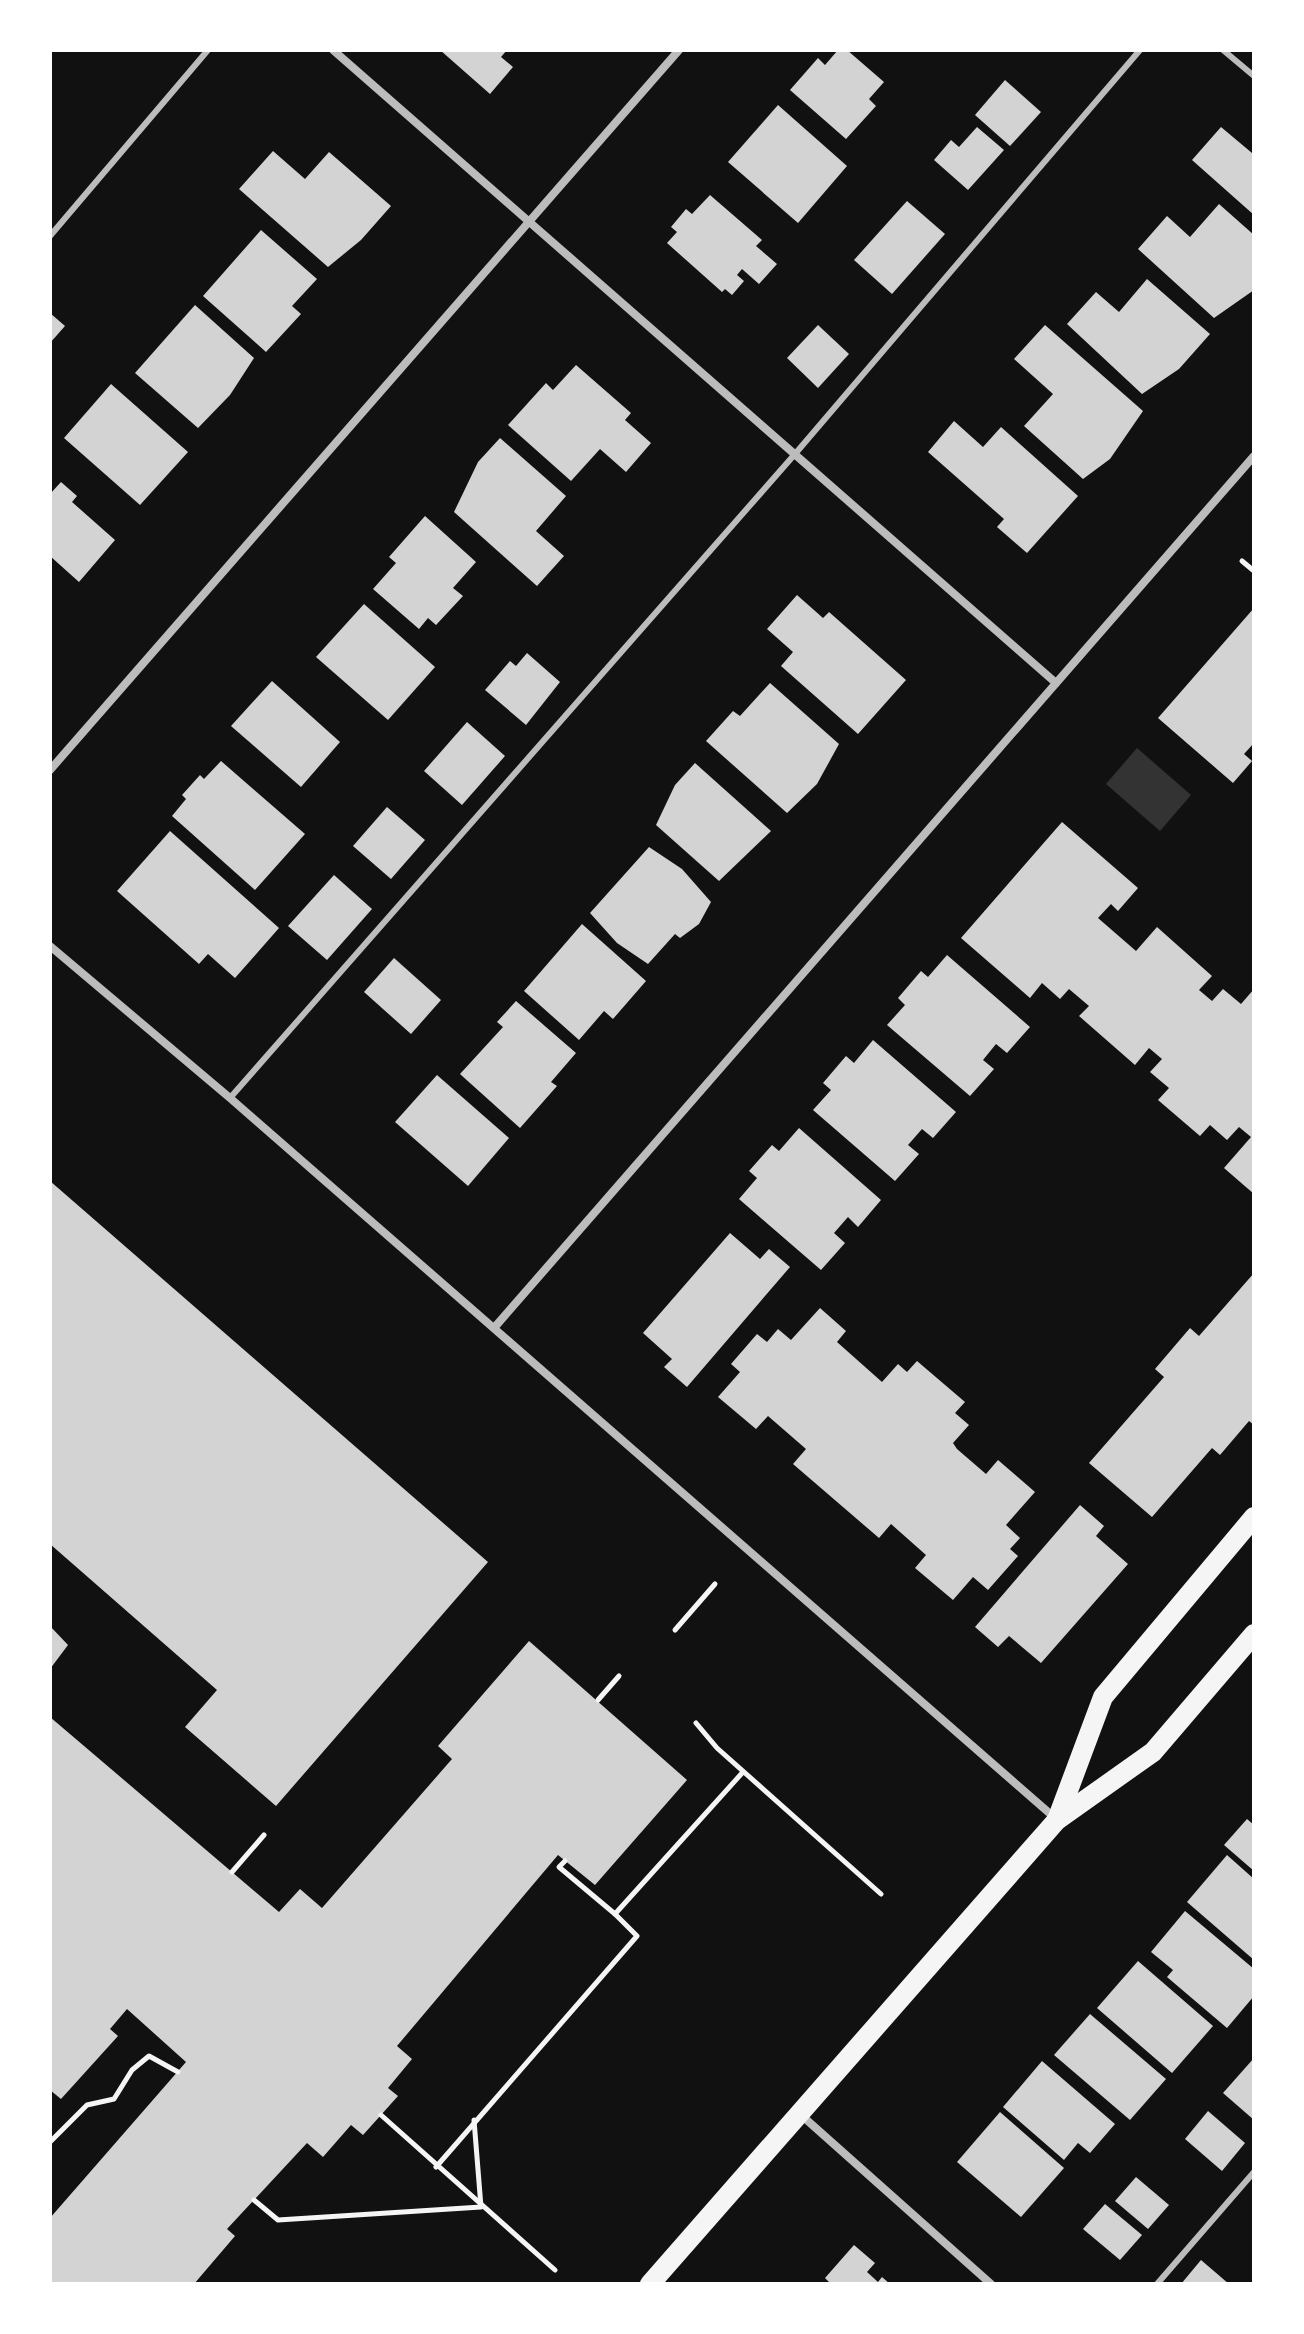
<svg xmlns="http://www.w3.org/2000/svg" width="1304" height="2334" viewBox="0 0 1304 2334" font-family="Helvetica,sans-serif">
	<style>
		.water { fill: #333 }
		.building { fill: #d3d3d3 }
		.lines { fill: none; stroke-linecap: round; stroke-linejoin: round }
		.path { stroke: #f5f5f5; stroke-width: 5 }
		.service { stroke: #bcbcbc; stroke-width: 6 }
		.minor { stroke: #bcbcbc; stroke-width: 8 }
		.primary { stroke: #f5f5f5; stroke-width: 20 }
	</style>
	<rect width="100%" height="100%" fill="#111"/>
	<polygon class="water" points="1137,748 1191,795 1160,831 1106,784"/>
	<g class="building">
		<polygon points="440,50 507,50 501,57 513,67 490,94"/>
		<polygon points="838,50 847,50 884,82 869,99 876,106 846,139 790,90 818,58 825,65"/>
		<polygon points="1005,80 1041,112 1010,146 975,115"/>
		<polygon points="778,105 847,166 798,223 728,162"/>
		<polygon points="977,127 1004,150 968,190 934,160 951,140 959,147"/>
		<polygon points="1221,127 1252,153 1254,151 1254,215 1192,160"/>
		<polygon points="273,151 305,179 329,152 391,206 361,240 328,267 239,189"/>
		<polygon points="710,195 762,240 756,246 777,264 759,284 742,269 737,275 744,281 732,295 725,289 722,292 667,243 677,232 671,227 686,209 692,214"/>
		<polygon points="907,201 945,234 892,294 854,260"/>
		<polygon points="1219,204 1254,235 1254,290 1214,318 1138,249 1167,216 1190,237"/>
		<polygon points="261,230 317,279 292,306 301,314 266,352 203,296"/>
		<polygon points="1147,279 1210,334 1179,369 1142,394 1067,324 1096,292 1119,312"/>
		<polygon points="195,305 254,358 230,395 198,428 135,373"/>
		<polygon points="50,313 65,326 50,343"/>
		<polygon points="818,325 849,354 818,388 787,358"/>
		<polygon points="1045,325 1143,411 1110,459 1083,479 1024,426 1053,394 1014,359"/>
		<polygon points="576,365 631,413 625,420 651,443 626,472 600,449 571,481 508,425 546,383 553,390"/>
		<polygon points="111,384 188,452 140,505 64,438"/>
		<polygon points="954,421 983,447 1001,427 1078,496 1027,553 997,527 1004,519 928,452"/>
		<polygon points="500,438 566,496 536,531 564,556 537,586 454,512 478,462"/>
		<polygon points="61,482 77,496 72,502 115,540 79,582 50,556 50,494"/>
		<polygon points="425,516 476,562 453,588 463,596 436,625 428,618 419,629 373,589 396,563 389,557"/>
		<polygon points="797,595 823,618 829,612 906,680 858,734 781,666 793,652 767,629"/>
		<polygon points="364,604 435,667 388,720 316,657"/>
		<polygon points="1254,608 1254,743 1244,754 1252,761 1233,783 1158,718"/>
		<polygon points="527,653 560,682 526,725 485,690 510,661 516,666"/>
		<polygon points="272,681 340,742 301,787 231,726"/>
		<polygon points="770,683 839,744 817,784 787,813 706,741 733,711 740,716"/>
		<polygon points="467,722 505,756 462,805 424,771"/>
		<polygon points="221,761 305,834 255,890 172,816 186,799 182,795 200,775 204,779"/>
		<polygon points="695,763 771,831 719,881 656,825 675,785"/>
		<polygon points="387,807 425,840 391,879 353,846"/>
		<polygon points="1062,822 1138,888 1118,911 1111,904 1098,918 1136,951 1157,927 1212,976 1199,990 1212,1001 1223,989 1241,1004 1254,989 1254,1194 1224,1168 1251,1137 1239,1127 1227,1140 1210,1125 1200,1136 1158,1100 1169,1088 1150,1072 1162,1059 1149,1048 1135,1065 1079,1016 1089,1006 1069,989 1060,999 1042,983 1030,998 961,938"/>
		<polygon points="170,831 279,928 235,978 208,954 199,964 117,891"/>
		<polygon points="649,847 682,869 711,902 699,924 680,938 675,934 648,964 617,943 590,913"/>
		<polygon points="334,875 372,909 327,960 288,926"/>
		<polygon points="582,924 646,981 613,1019 604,1011 579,1040 524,991"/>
		<polygon points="947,955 1030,1027 1007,1053 996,1044 983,1060 994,1069 970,1096 887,1025 905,1005 898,998 921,971 928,977"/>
		<polygon points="394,958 441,1000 411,1034 364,992"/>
		<polygon points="516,1001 576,1053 551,1082 557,1086 520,1128 460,1074 503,1027 497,1022"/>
		<polygon points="873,1040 956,1112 933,1138 922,1129 908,1145 919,1154 895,1181 813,1110 831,1090 823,1083 846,1056 854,1063"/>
		<polygon points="437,1075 509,1138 468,1186 395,1122"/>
		<polygon points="799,1128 881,1200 858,1227 848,1217 834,1233 845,1243 821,1270 739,1199 757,1178 749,1171 772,1145 779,1151"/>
		<polygon points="50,1181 488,1562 276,1806 185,1727 217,1690 50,1544"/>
		<polygon points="730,1233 760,1259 769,1249 790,1267 687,1387 664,1367 672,1359 643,1333"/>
		<polygon points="1254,1273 1254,1425 1249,1421 1220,1455 1212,1448 1152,1517 1089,1463 1164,1377 1155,1369 1190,1328 1199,1336"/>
		<polygon points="820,1308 846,1331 837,1342 882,1382 898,1364 907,1372 917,1361 965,1402 955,1413 969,1425 953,1443 957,1449 986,1474 998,1460 1035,1492 1006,1525 1020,1538 1010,1549 1018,1556 988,1590 973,1577 953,1600 915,1568 926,1555 891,1524 879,1538 793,1464 806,1449 768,1416 756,1429 718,1397 740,1372 731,1364 757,1334 767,1342 778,1329 791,1340"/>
		<polygon points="1080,1505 1104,1526 1096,1536 1128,1564 1041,1663 1009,1636 998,1647 975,1627"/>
		<polygon points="50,1626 68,1645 50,1669"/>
		<polygon points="529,1641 687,1780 595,1885 558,1855 397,2046 412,2059 388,2088 398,2096 363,2135 351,2125 323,2157 307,2143 227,2229 235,2236 194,2284 50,2284 50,2218 186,2062 127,2009 110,2029 118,2036 61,2099 50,2090 50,1717 279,1912 300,1889 322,1908 452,1759 438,1746"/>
		<polygon points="1247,1819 1254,1825 1254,1871 1224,1845"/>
		<polygon points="1227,1855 1254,1879 1254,1960 1187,1902"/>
		<polygon points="1185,1911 1254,1969 1254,1996 1227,2028 1167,1977 1173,1970 1151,1952"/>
		<polygon points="1138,1961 1213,2026 1172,2073 1097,2008"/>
		<polygon points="1090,2014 1166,2079 1130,2120 1054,2055"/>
		<polygon points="1254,2058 1254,2120 1223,2093"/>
		<polygon points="1042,2061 1115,2124 1090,2153 1078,2143 1064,2160 1003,2107"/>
		<polygon points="1208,2111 1245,2143 1222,2171 1185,2139"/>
		<polygon points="1000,2112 1064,2168 1021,2217 957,2162"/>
		<polygon points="1136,2177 1169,2205 1148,2229 1115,2201"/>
		<polygon points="1105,2204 1142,2235 1120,2260 1083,2229"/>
		<polygon points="854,2245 875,2263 867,2272 878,2282 882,2277 890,2284 831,2284 825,2278"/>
		<polygon points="1201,2260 1229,2284 1181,2284"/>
	</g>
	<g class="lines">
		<g class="path">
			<polyline points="1242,561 1254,571"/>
			<polyline points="675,1630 715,1584"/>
			<polyline points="598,1700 619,1676"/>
			<polyline points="696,1723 717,1748 881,1894"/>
			<polyline points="565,1861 559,1867 615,1914"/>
			<polyline points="232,1872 264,1835"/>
			<polyline points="381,2115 555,2270"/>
			<polyline points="50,2142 87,2105 114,2099 132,2070 149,2056 178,2072"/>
			<polyline points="436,2167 637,1936 615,1914 743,1772"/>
			<polyline points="254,2200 278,2220 481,2207 474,2120"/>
		</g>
		<g class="service">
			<polyline points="1223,50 1254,76"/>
			<polyline points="50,236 208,50"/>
			<polyline points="230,1098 795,454 1140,50"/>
			<polyline points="1157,2284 1254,2172"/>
		</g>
		<g class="minor">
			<polyline points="333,50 1056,683"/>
			<polyline points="50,770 679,50"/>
			<polyline points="50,946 230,1098 1055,1818"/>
			<polyline points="494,1328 1254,456"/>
			<polyline points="800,2114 991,2284"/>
		</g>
		<g class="primary">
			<polyline points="1057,1820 1103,1697 1254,1517"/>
			<polyline points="650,2284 1057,1820 1153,1752 1254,1634"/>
		</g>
	</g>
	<rect width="1304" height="2334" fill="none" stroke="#ffffff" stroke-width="104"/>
</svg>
